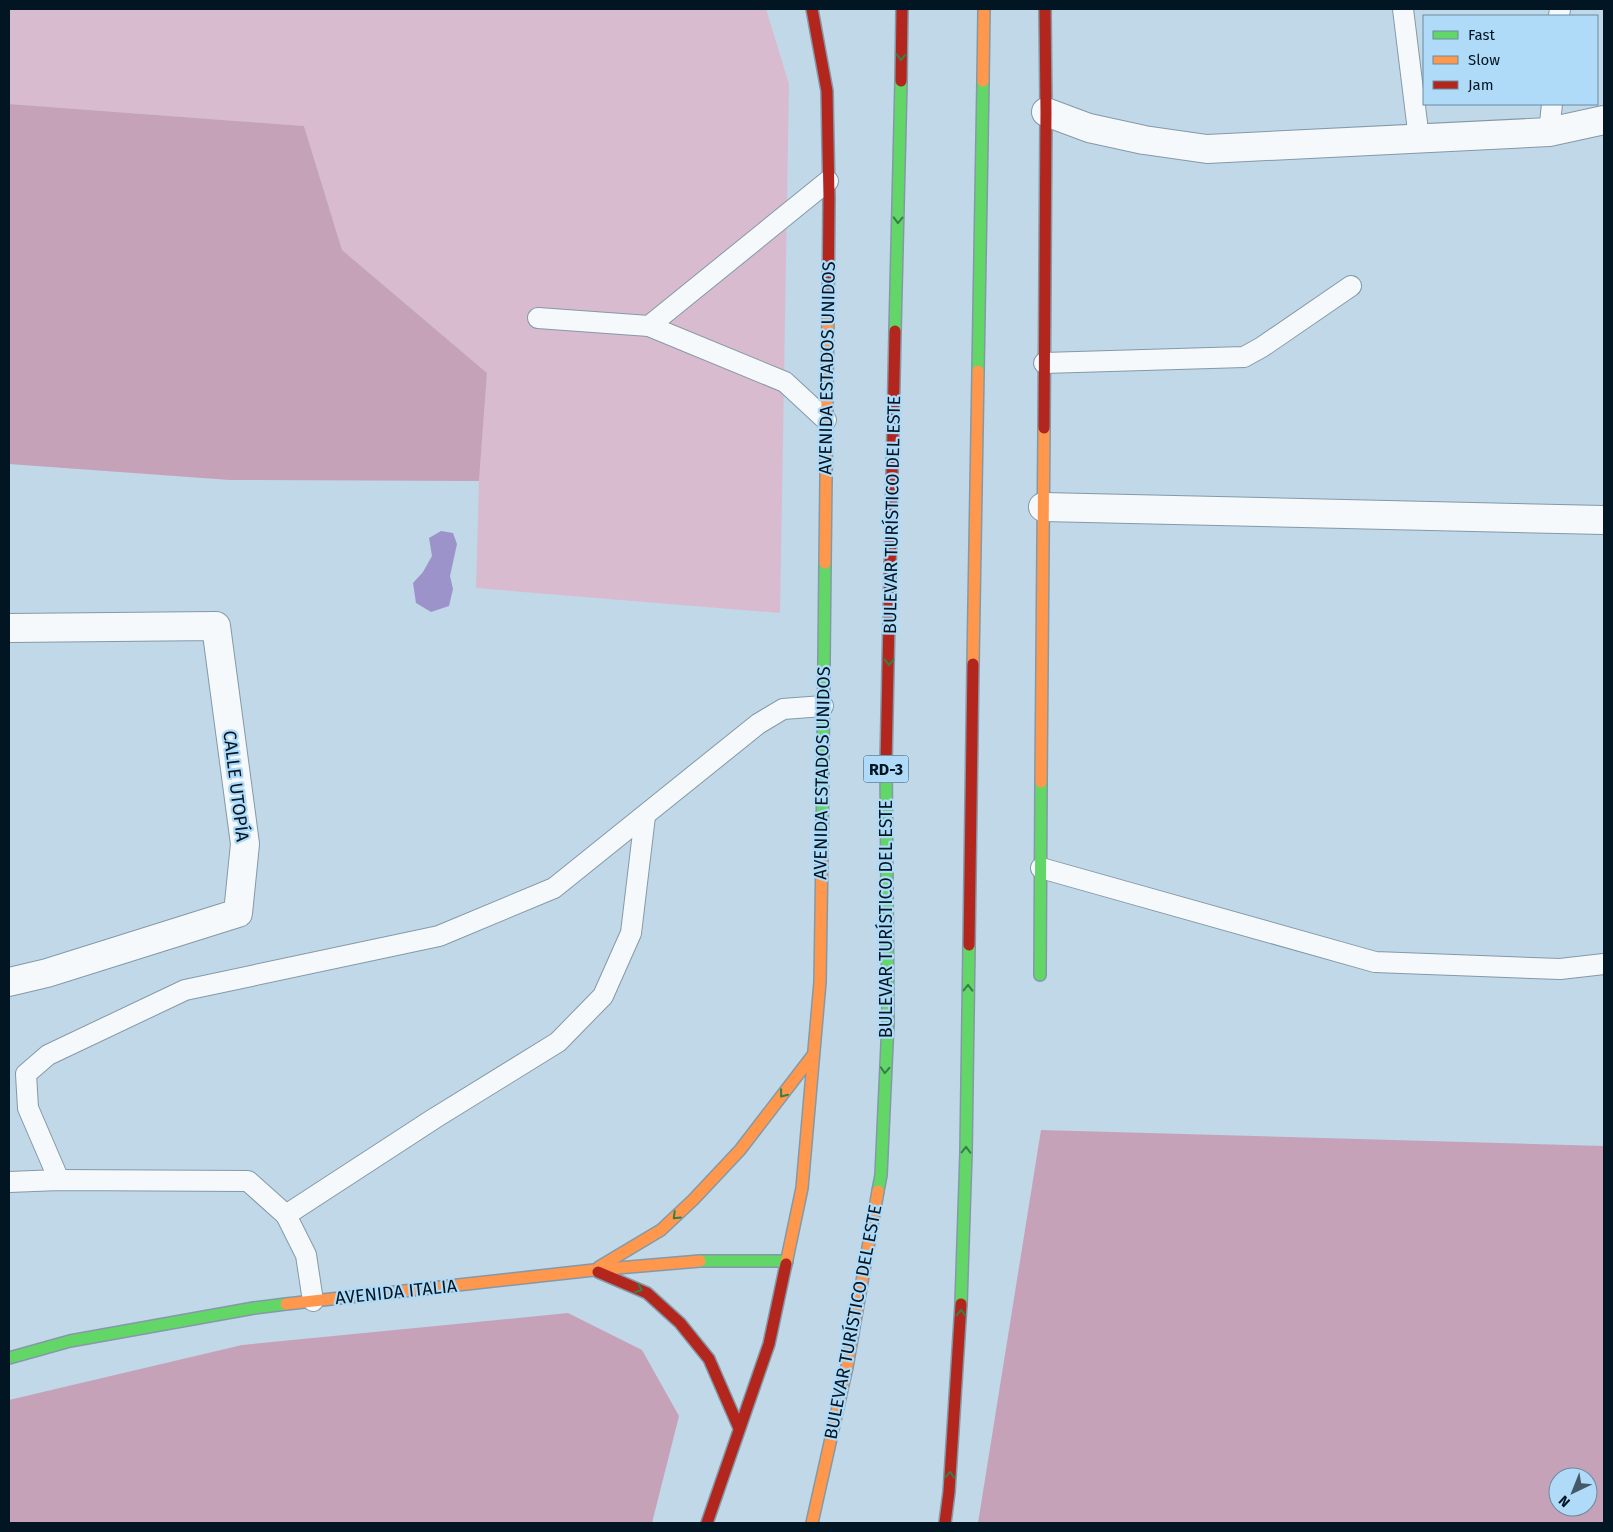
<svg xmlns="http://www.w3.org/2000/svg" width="1613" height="1532" viewBox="0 0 1613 1532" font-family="'Fira Sans',sans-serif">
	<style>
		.green { fill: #d8bbcf }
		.forest { fill: #c5a2b8; fill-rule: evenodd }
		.water { fill: #9d93cb }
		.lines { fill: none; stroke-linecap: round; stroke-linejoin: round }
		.lane-casing { stroke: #8499a7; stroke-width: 22 }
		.street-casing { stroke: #8499a7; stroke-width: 30 }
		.fast-casing { stroke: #8499a7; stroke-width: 14 }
		.slow-casing { stroke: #8499a7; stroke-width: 14 }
		.jam-casing { stroke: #8499a7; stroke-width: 14 }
		.lane { stroke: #f6f9fc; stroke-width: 20 }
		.street { stroke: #f6f9fc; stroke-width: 28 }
		.fast { stroke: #63d668; stroke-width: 11 }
		.slow { stroke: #ff974d; stroke-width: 11 }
		.jam { stroke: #b3261e; stroke-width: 11 }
		.oneway { stroke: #377f48 }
		.labels { text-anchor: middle; stroke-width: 4.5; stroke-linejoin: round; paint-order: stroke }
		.shield { fill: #afdbf9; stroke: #355062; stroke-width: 1 }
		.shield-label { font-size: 16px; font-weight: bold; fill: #011522 }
		.street-label { font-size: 18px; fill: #011522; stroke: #afdbf9 }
	</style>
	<rect width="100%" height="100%" fill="#c0d8e8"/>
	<polygon class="green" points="9,9 766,9 789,84 780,613 476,588 479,481 487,373 342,250 304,126 9,104"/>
	<g class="forest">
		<polygon points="9,104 304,126 342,250 487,373 479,481 230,480 9,464"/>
		<path d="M1041,1130L1604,1146V1523H978ZM1558,1477H1588V1507H1558Z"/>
		<polygon points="568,1313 642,1350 679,1416 652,1523 9,1523 9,1400 242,1345"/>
	</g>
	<polygon class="water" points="441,531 453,533 457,544 450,576 453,589 449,606 431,612 416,603 413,583 423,572 432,556 429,538"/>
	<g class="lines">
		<defs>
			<g id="lane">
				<polyline points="1403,9 1419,139"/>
				<polyline points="1559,16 1560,9"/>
				<polyline points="1549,132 1552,104"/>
				<polyline points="538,318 649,326 828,181"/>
				<polyline points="649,326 785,382 826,420"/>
				<polyline points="1044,363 1244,357 1262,347 1351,286"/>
				<polyline points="1041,868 1375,962 1560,969 1604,964"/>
				<polyline points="59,1180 28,1108 26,1074 48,1055 185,990 439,936 554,888 758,724 783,709 823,706"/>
				<polyline points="9,1182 59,1180 248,1181 286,1215 306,1255 313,1301"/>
				<polyline points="286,1215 435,1118 558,1042 603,996 631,933 645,816"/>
			</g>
			<g id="street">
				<polyline points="1046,112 1089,128 1144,140 1207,149 1549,132 1604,120"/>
				<polyline points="1043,507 1604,520"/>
				<polyline points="9,628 216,626 245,844 238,913 47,973 9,982"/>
			</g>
			<g id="fast">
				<polyline points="895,331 901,81"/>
				<polyline points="978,371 983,81"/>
				<polyline points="822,851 825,563"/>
				<polyline points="1040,975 1041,782"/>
				<polyline points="878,1191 881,1175 888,1022 886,764"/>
				<polyline points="700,1261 787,1261"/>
				<polyline points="961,1304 966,1153 969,945"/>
				<polyline points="9,1358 70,1341 254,1308 286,1304"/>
			</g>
			<g id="slow">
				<polyline points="983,81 984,9"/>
				<polyline points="825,563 828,311"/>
				<polyline points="973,664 978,371"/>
				<polyline points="1041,782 1044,428"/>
				<polyline points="786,1264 802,1188 820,982 822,851"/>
				<polyline points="599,1267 661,1230 693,1200 740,1150 813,1055"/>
				<polyline points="286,1304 594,1270 700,1261"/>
				<polyline points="812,1523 847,1367 878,1191"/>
			</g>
			<g id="jam">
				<polyline points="812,9 827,91 829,198 828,311"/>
				<polyline points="901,81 902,9"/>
				<polyline points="1044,428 1046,112 1045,9"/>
				<polyline points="886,764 895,331"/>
				<polyline points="969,945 973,664"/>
				<polyline points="598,1272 647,1293 680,1323 709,1359 739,1428"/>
				<polyline points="707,1523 769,1344 786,1264"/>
				<polyline points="945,1523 949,1492 961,1304"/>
			</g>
		</defs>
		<use href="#lane" class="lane-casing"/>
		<use href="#street" class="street-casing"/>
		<use href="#fast" class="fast-casing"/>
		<use href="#slow" class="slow-casing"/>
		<use href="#jam" class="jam-casing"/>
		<use href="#lane" class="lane"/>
		<use href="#street" class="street"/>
		<use href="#fast" class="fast"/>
		<use href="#slow" class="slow"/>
		<use href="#jam" class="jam"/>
	</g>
	<defs><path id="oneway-chevron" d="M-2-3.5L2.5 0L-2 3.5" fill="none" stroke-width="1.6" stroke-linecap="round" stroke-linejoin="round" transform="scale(1.25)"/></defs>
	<g class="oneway">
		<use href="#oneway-chevron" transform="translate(901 57) rotate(91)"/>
		<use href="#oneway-chevron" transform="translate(898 220) rotate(91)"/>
		<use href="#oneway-chevron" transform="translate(889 662) rotate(91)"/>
		<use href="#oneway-chevron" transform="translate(968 988) rotate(-89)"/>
		<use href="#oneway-chevron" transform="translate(885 1070) rotate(93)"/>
		<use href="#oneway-chevron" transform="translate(783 1094) rotate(128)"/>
		<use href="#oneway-chevron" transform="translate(966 1150) rotate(-89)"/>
		<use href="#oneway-chevron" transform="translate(676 1216) rotate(136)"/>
		<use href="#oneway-chevron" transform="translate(639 1289) rotate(23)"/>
		<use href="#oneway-chevron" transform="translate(961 1313) rotate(-88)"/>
		<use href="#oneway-chevron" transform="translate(950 1475) rotate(-86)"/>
	</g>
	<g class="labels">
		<rect class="shield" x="863.5" y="755.5" width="45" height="27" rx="4"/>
		<g class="shield-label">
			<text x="886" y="775">RD-3</text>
		</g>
		<g class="street-label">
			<text transform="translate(827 368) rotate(-89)" y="6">AVENIDA ESTADOS UNIDOS</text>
			<text transform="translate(892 515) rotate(-89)" y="6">BULEVAR TURÍSTICO DEL ESTE</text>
			<text transform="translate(822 773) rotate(-89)" y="6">AVENIDA ESTADOS UNIDOS</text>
			<text transform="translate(236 786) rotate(83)" y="6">CALLE UTOPÍA</text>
			<text transform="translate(886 919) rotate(-90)" y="6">BULEVAR TURÍSTICO DEL ESTE</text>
			<text transform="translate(396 1292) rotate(-6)" y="6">AVENIDA ITALIA</text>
			<text transform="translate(853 1322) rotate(-79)" y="6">BULEVAR TURÍSTICO DEL ESTE</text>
		</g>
	</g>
	<rect width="1613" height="1532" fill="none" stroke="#011522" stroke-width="20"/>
	<rect x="1423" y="15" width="175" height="90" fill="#afdbf9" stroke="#698ca3"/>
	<rect x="1433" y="31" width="25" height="8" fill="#63d668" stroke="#698ca3"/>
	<text x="1468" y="40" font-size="15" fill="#011522">Fast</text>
	<rect x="1433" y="56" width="25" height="8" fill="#ff974d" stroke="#698ca3"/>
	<text x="1468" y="65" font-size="15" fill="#011522">Slow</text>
	<rect x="1433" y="81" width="25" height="8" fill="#b3261e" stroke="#698ca3"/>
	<text x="1468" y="90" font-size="15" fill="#011522">Jam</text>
	<g transform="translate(1573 1492) rotate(223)"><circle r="24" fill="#afdbf9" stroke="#698ca3"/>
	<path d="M0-4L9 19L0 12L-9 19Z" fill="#445967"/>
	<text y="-8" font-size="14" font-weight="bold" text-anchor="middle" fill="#011522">N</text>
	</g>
</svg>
